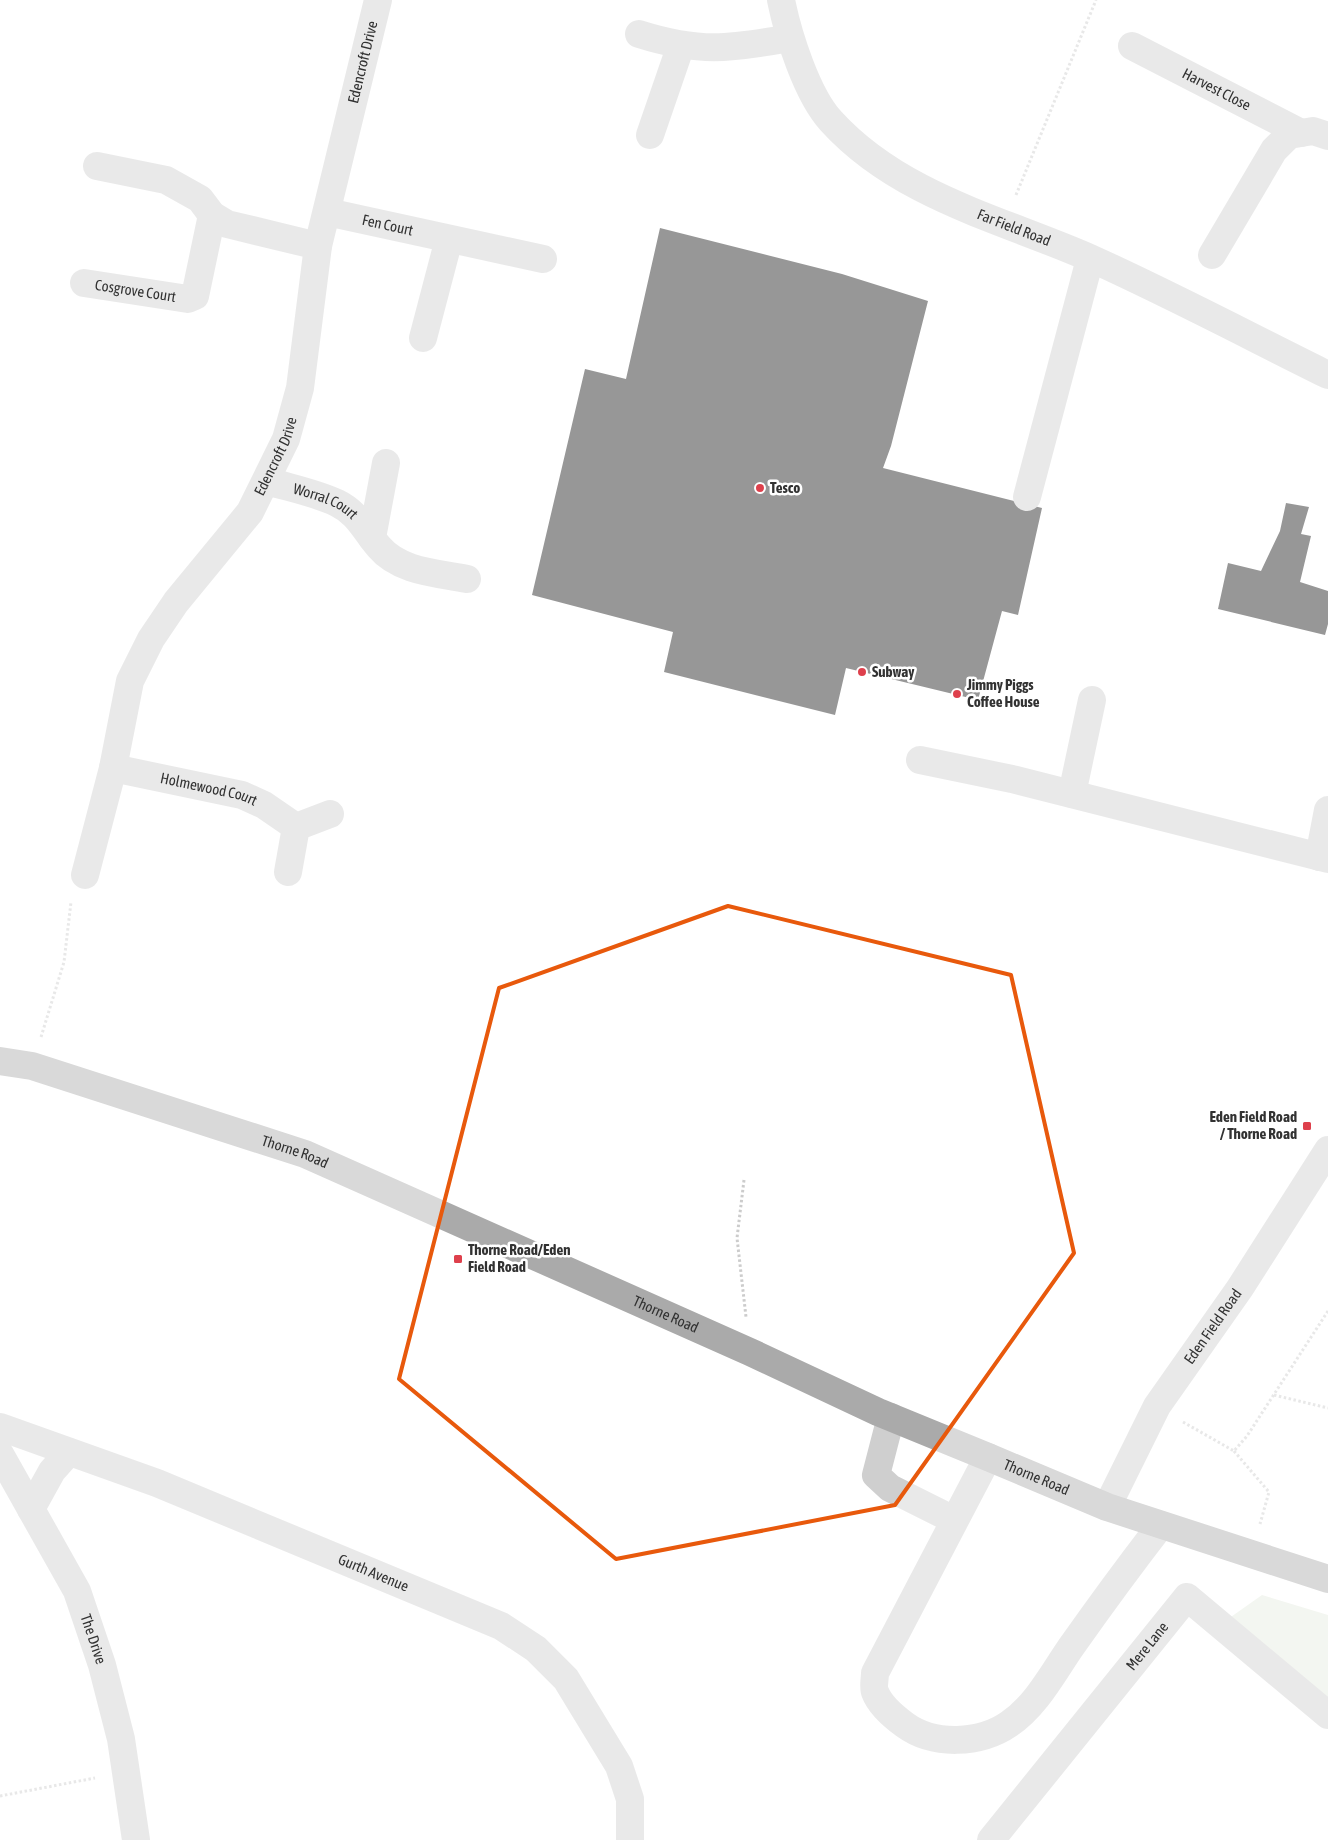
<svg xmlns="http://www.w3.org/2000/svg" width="1328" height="1840" viewBox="0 0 1328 1840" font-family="'Asap Condensed',sans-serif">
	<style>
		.green { fill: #e5ebdf }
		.building { fill: #191919 }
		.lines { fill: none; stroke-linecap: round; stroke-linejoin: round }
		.path { stroke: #ccc; stroke-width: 3; stroke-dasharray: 2.5 2.5; stroke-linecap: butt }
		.minor { stroke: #cfcfcf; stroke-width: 28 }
		.major { stroke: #aaa; stroke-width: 28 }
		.marked { fill: none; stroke: #e8590c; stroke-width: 4; stroke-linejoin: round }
		.poi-dot { fill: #de404c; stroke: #fff; stroke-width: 2 }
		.labels { text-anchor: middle; stroke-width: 5; stroke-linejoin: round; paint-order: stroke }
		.street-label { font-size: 15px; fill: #323232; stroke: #fff }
		.poi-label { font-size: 15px; font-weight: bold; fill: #323232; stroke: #fff; text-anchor: start }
	</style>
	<rect width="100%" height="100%" fill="#fff"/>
	<polygon class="green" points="1262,1595 1328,1615 1328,1712 1211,1631"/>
	<g class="building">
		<polygon points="660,228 842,274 928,301 891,446 883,468 1042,508 1018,615 1002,611 978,700 846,668 835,715 664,672 673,632 532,595 585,369 626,379"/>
		<polygon points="1286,503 1309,507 1301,534 1311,536 1300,582 1328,591 1328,624 1325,635 1218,609 1228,563 1261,571 1280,531"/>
	</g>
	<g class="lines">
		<g class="path">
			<polyline points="1016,195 1096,0"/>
			<polyline points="41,1037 64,962 71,902"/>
			<polyline points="744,1180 737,1238 746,1317"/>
			<polyline points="1274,1395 1328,1408"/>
			<polyline points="1183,1422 1234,1451 1247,1436 1328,1311"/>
			<polyline points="1234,1451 1269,1492 1260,1524"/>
			<polyline points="0,1796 95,1778"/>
		</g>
		<g class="minor">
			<path id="s1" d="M781,0C788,35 807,95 831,121C899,196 1001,219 1090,258C1170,294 1249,336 1328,375"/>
			<path d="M639,34C699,53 729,49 790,38"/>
			<path id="s2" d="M1132,46L1301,133"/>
			<polyline points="650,135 681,45"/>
			<polyline points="97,166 166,180 200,199 212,215 227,224 318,246"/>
			<path id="s3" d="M327,212L543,259"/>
			<polyline points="1212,255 1274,150 1289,135 1313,131 1328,136"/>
			<path id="s4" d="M84,283L188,299L195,296L212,215"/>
			<polyline points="423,338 449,239"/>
			<path id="s5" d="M267,481C290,488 316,493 337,503C358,513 365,531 379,547C400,572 438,573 467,579"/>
			<polyline points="1027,497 1090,259"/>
			<polyline points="372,538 386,463"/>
			<polyline points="920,760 1012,779 1328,859"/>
			<path id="s6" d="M113,768L242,795L264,805L296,827"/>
			<polyline points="1072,794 1092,700"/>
			<polyline points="1319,857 1328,810"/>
			<polyline points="288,872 296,827 330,814"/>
			<path id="s7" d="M85,875L113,768L130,681L151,639L176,602L250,512L286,439L300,388L318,246L378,0"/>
			<polyline points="891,1417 876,1475 890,1488 954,1520"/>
			<path id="s8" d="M0,1427L157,1483L501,1626L536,1649L566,1679L619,1766L630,1799V1840"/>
			<path id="s9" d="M0,1454L77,1591L102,1665L121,1739L136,1840"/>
			<path d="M988,1457L875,1673C875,1678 873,1687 875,1692C880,1705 894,1717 905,1725C934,1746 980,1744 1009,1724C1036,1706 1053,1673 1071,1647C1100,1606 1130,1565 1161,1525"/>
			<path id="s10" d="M1107,1507L1157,1406L1240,1288L1328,1150"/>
			<polyline points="31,1509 52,1471 69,1452"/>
			<path id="s11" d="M991,1840L1187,1597L1328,1715"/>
		</g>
		<path class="major" id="s12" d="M0,1061L32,1066L305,1154L750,1352L878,1412L988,1457L1107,1507L1328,1579"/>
	</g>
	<path d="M0 0H1328V1840H0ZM728,906L1011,975L1074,1253L895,1505L616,1559L399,1379L499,988Z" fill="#fff" fill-opacity=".55" fill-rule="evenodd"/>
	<path class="marked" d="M728,906L1011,975L1074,1253L895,1505L616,1559L399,1379L499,988Z"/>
	<g class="poi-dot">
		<circle cx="760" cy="488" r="5"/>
		<circle cx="862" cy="672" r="5"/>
		<circle cx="957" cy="694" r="5"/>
		<rect x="1302" y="1121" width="10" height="10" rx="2.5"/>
		<rect x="453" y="1254" width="10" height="10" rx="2.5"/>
	</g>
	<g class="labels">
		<g class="street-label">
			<text dy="5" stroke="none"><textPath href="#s7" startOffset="874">Edencroft Drive</textPath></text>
			<text dy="5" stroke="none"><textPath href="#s2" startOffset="95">Harvest Close</textPath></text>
			<text dy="5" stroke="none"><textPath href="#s3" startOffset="62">Fen Court</textPath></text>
			<text dy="5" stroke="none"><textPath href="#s1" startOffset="346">Far Field Road</textPath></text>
			<text dy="5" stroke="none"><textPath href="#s4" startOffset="52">Cosgrove Court</textPath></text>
			<text dy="5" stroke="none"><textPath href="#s7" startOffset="469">Edencroft Drive</textPath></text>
			<text dy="5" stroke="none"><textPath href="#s5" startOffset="62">Worral Court</textPath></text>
			<text dy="5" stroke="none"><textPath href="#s6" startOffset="98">Holmewood Court</textPath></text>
			<text dy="5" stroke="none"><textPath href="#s12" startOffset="309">Thorne Road</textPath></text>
			<text dy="5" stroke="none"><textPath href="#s12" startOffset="714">Thorne Road</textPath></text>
			<text dy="5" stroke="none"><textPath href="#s10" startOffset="210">Eden Field Road</textPath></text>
			<text dy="5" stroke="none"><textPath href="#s12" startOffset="1119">Thorne Road</textPath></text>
			<text dy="5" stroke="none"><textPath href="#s8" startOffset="401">Gurth Avenue</textPath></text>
			<text dy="5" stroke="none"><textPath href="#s9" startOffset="208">The Drive</textPath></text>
			<text dy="5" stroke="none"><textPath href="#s11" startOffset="249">Mere Lane</textPath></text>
		</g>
		<g class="poi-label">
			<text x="770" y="493">Tesco</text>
			<text x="872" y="677">Subway</text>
			<text x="967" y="690">Jimmy Piggs<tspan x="967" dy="17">Coffee House</tspan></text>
			<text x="1297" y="1122" text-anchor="end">Eden Field Road<tspan x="1297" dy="17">/ Thorne Road</tspan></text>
			<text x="468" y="1255">Thorne Road/Eden<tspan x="468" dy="17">Field Road</tspan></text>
		</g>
	</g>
</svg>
